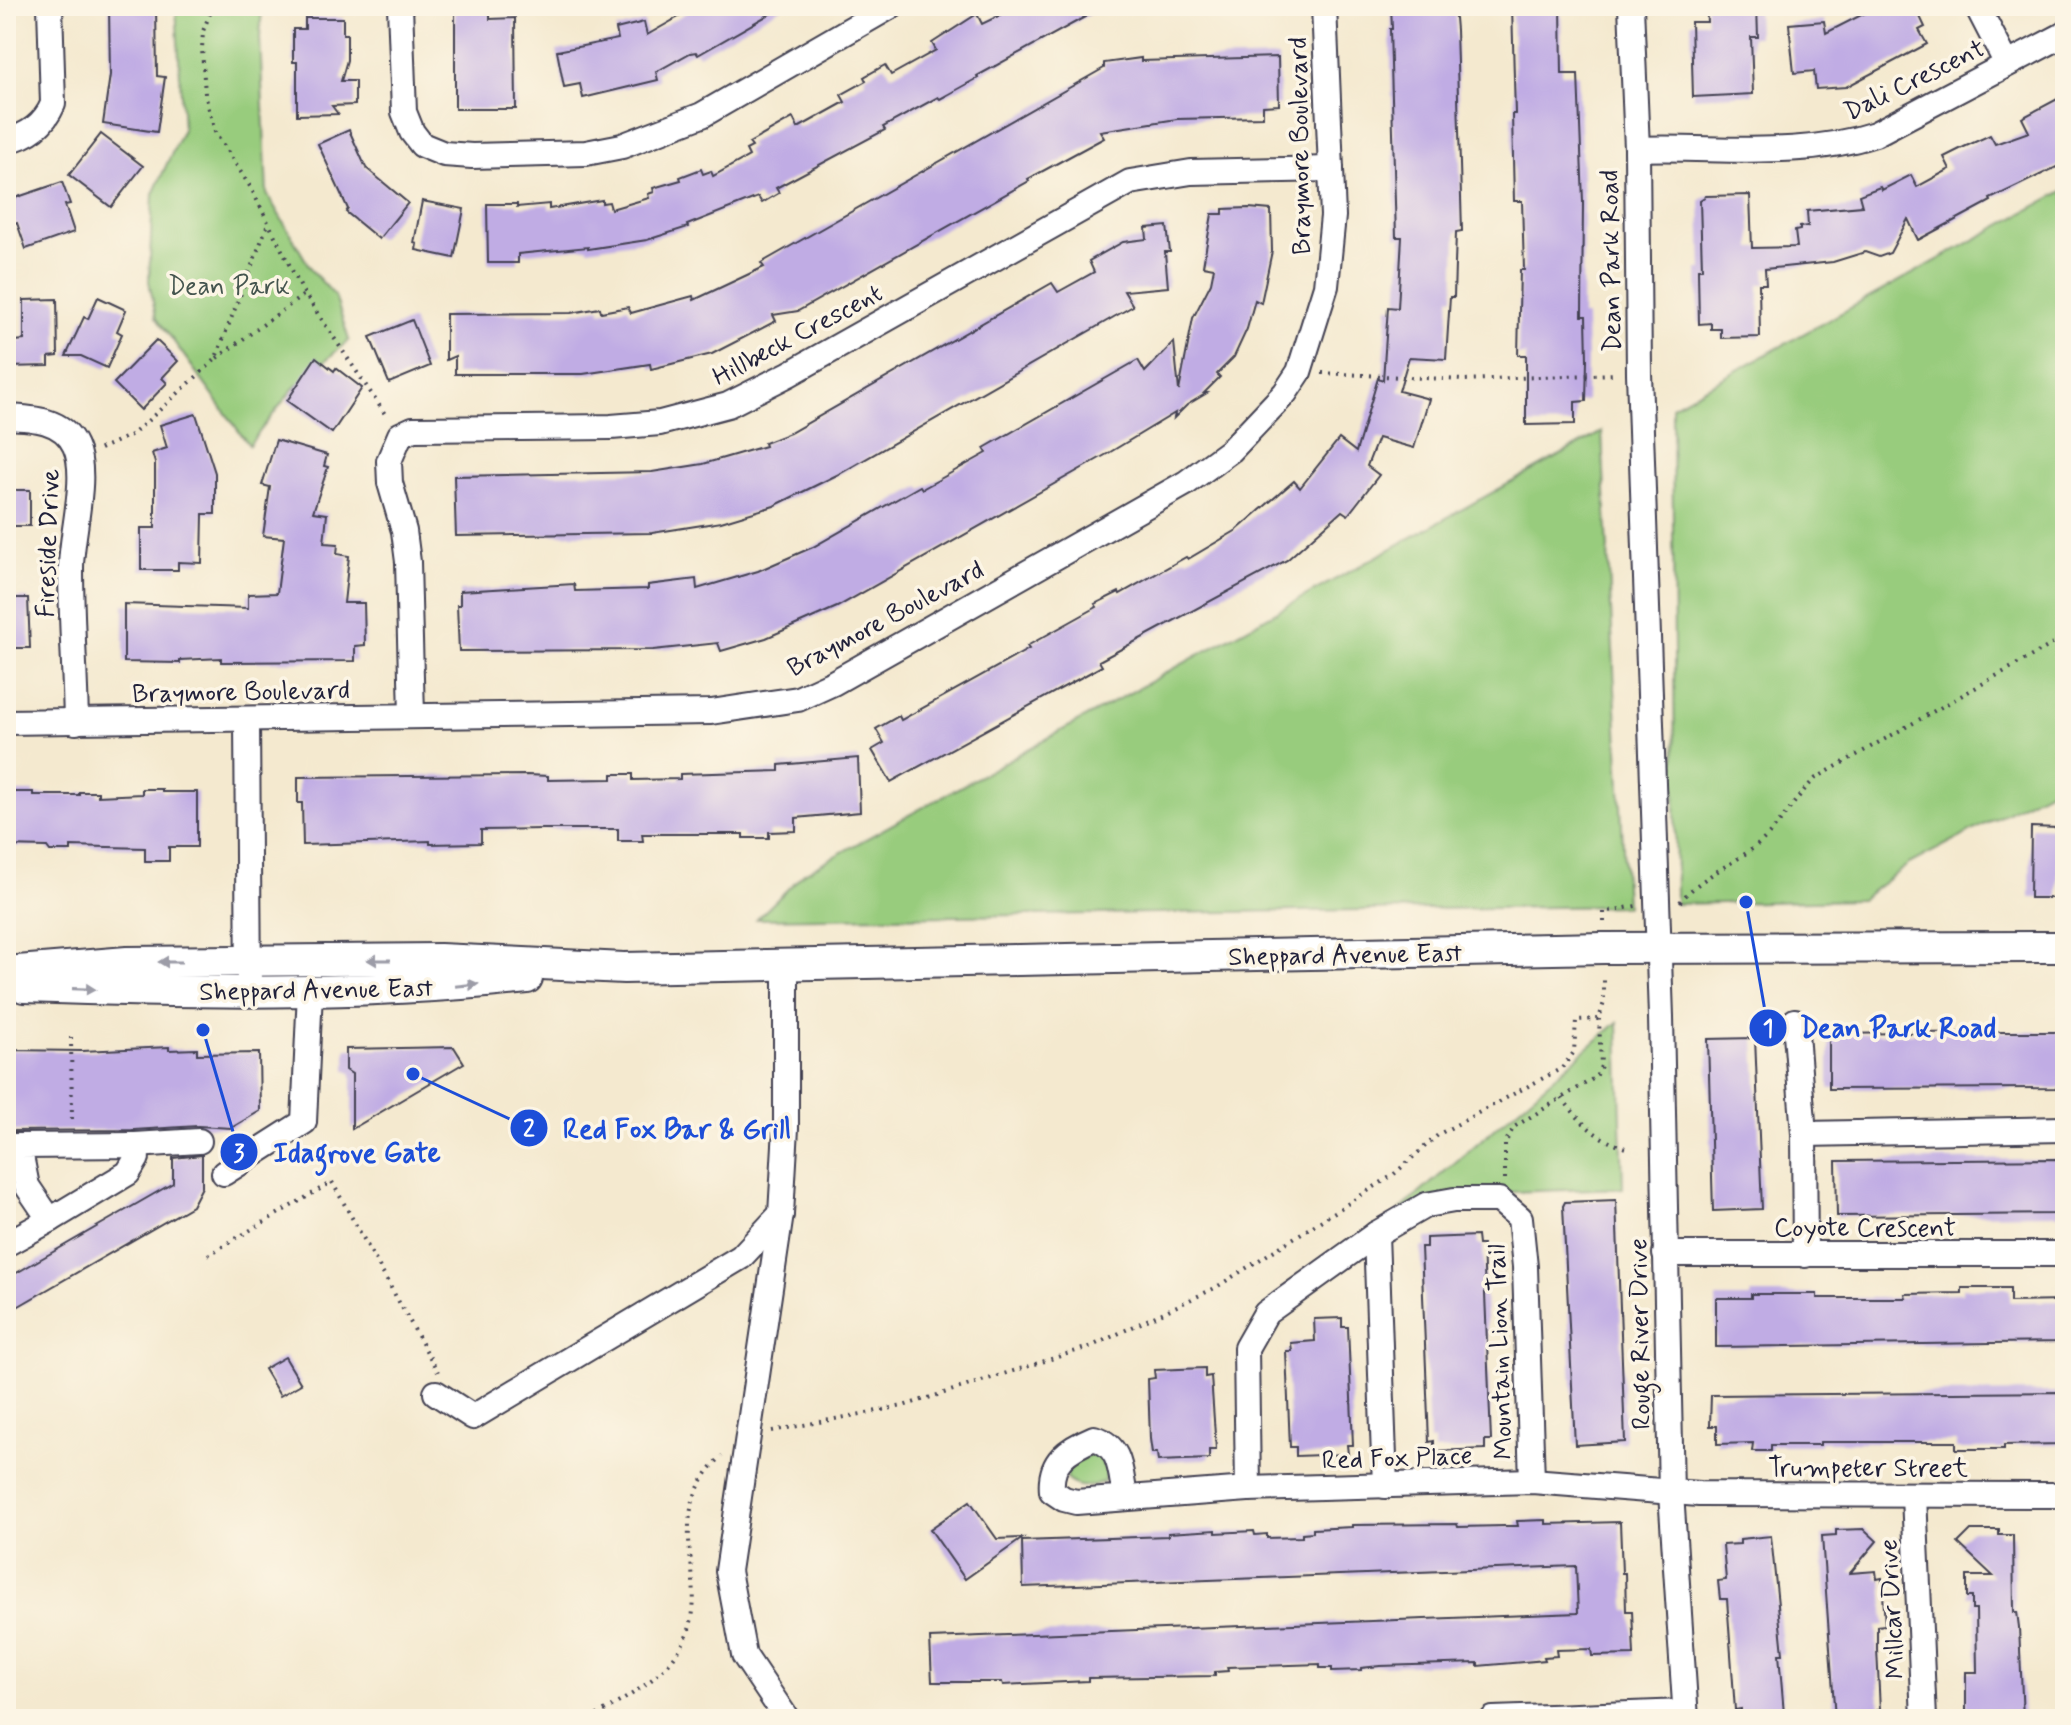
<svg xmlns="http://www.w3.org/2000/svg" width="2071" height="1725" viewBox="0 0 2071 1725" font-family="Mynerve,sans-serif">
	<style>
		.green { fill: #98cc7d; stroke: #5d775c; stroke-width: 2 }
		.building { fill: #c0ace4 }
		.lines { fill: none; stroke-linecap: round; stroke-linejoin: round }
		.minor-casing { stroke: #424051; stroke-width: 28 }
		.major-casing { stroke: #424051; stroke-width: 34 }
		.path { stroke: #424051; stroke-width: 4; stroke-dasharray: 2 6; stroke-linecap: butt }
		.minor { stroke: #fff; stroke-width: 24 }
		.major { stroke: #fff; stroke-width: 30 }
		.oneway { fill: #9c9ca7 }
		.labels { text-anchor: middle; stroke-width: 7; stroke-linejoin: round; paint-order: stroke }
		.street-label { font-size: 26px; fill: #22223b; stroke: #fcf5e5 }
		.park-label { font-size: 26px; fill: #45554f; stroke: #fcf5e5 }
		.leader { fill: none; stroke: #1d4ed8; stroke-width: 3 }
		.callout-dot { fill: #1d4ed8; stroke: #fcf5e5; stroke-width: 3 }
		.mark-label { font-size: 24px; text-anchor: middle; font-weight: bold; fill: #fff }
		.callout-label { font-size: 28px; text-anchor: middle; font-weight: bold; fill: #1d4ed8; stroke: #fcf5e5; stroke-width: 7; stroke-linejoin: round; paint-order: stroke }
	</style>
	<rect width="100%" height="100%" fill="#fcf5e5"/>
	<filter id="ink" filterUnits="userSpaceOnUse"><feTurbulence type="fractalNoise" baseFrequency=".0125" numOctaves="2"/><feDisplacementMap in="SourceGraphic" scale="16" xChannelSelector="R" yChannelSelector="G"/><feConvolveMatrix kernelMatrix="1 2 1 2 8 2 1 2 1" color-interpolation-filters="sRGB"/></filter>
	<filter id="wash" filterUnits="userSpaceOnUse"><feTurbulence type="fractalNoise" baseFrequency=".006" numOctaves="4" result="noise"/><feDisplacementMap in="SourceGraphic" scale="32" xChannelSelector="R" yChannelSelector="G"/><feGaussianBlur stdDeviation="1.8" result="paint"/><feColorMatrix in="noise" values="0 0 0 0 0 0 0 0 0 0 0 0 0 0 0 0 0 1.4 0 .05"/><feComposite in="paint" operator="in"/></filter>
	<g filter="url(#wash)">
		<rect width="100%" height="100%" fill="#f4e9cf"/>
		<g class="green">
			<polygon points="176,6 262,6 260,38 267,194 312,271 335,296 349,340 293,389 249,445 156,317 149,281 153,194 183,129"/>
			<polygon points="2065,190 2065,782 1909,864 1860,900 1676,904 1672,406"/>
			<polygon points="1602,432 1626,906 757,919 804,873"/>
			<polygon points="1618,1022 1623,1188 1456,1194 1400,1210"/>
			<path d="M1090,1454L1099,1456L1106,1471L1104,1481C1091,1487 1078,1490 1066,1479C1068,1465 1078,1460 1090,1454Z"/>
		</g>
		<g id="blocks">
			<g class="building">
				<polygon points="109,6 156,6 157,76 165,77 157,132 103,124 110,75"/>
				<polygon points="455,6 490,6 490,19 515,18 516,109 455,109"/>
				<polygon points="698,6 784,6 698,55 696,52 690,53 656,72 658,80 583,98 580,84 564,87 557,51 618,39 616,29 644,22 647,35"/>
				<polygon points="1019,6 1105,6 977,76 978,78 940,99 938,97 883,127 885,130 776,188 779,193 762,203 758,197 687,225 688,227 647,240 588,249 588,247 518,254 518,263 488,263 487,204 517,204 517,207 549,204 549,209 602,200 602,203 609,202 611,209 649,198 648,194 654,192 653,188 681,180 680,177 701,169 703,174 711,171 713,176 749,156 746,150 752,147 749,143 793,118 798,128 845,102 841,95 866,81 864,77 885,65 891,75 936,50 932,43 977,14 982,24"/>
				<polygon points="1391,6 1454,6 1456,30 1462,231 1456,232 1454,297 1450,297 1446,359 1409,357 1399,391 1429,399 1414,448 1378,438 1367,466 1379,475 1348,515 1342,511 1287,560 1099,661 1102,666 891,782 872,750 884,743 876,729 899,716 901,720 1029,649 1027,646 1097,607 1095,604 1119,592 1120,594 1186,557 1188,559 1237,530 1294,481 1300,488 1339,439 1356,452 1378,378 1383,380 1388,307 1398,308 1402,237 1396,237 1390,29 1392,29"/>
				<polygon points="1512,6 1561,6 1562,74 1578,74 1583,202 1582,316 1586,316 1587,360 1586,401 1575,402 1575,424 1526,425 1526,355 1518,355 1520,270 1524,270 1522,201 1514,201 1512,114 1515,114"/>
				<polygon points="1706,6 1757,6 1758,37 1751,37 1753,94 1693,97 1691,22 1707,22"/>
				<polygon points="1879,6 1915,6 1925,27 1919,30 1927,44 1846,87 1816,89 1814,71 1794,73 1789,24 1824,21 1826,33"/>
				<polygon points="305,18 343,18 343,34 347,34 347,60 341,81 355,81 355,105 332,106 338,114 297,115 297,62 293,62 293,29 305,29"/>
				<polygon points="1278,57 1279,105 1263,106 1263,117 1177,119 1100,131 1104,138 1028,179 1029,181 798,311 773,315 776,321 712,354 651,369 650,364 583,374 455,374 455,356 446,360 446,314 571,313 600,308 601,312 628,307 631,313 693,296 694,300 764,267 761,263 1104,68 1104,63 1141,58 1141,61"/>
				<polygon points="2065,95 2065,163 1990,199 1991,201 1918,240 1908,219 1890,253 1879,257 1865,252 1833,262 1765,269 1766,284 1759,284 1760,337 1721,338 1721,329 1711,329 1711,323 1699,324 1698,269 1702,269 1700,200 1706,196 1750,195 1752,248 1797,247 1795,231 1800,230 1800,227 1808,226 1807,211 1862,206 1859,195 1880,187 1882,190 1911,175 1917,187 1950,169 1944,157 1964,147 1990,135 1995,144 2029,132 2022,118"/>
				<polygon points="349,130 366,168 408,203 379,239 346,212 348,209 318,144"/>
				<polygon points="101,134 143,166 111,207 69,175"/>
				<polygon points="62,182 70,204 65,205 74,232 26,249 17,223 12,225 6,201"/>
				<polygon points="422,201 464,209 454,258 416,250 417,244 414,243"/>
				<polygon points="1249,208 1271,210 1272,251 1261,303 1255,300 1247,329 1234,357 1217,374 1220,377 1204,393 1207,393 1187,405 1174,418 1175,413 1107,454 837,607 766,638 721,651 718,643 653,650 459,651 457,605 460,605 460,591 574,584 575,591 648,589 648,585 696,579 697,589 758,571 813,547 920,486 922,489 987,453 984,448 1138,360 1145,372 1174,342 1179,391 1193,318 1211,283 1214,268 1203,266 1212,214 1223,214 1223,209"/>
				<polygon points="1167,226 1170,252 1165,252 1168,287 1124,291 1133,306 841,473 774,506 721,522 652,533 456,536 454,476 652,472 703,464 765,446 764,443 790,433 1052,283 1058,292 1094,272 1089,261 1123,242 1147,239 1146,228"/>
				<polygon points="98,297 126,310 117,331 122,334 107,368 81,356 66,356 84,317 88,319"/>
				<polygon points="57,299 58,356 49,357 49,366 6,367 6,342 24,340 24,300"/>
				<polygon points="412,320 430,366 389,383 370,337"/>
				<polygon points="156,340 178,361 162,378 167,383 141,410 114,383"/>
				<polygon points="316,357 334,371 336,368 362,388 332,433 287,401"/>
				<polygon points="196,414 215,473 215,514 203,514 202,563 178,562 178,570 141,570 141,528 155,528 155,463 152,453 167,448 160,425"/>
				<polygon points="276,440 327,455 324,466 328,467 313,512 327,514 324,543 338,544 337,554 349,556 344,603 364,603 365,645 355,646 355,661 221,662 221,658 180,660 180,663 124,662 124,604 248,608 248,594 277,593 284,538 263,536 270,487 262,485"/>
				<rect x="6" y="490" width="24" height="36"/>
				<polygon points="6,598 28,598 30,648 12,648 12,632 6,632"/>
				<polygon points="858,758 860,812 796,818 796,831 769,832 769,838 743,838 743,834 642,834 643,841 618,841 618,829 544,829 481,830 481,843 430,844 430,841 303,845 302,803 298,803 298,777 527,775 548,776 548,780 612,779 612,774 633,774 633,780 680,779 680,774 779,771 779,765"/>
				<polygon points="142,789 162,789 162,792 197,792 197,847 169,847 169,861 145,861 145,848 71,846 71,851 50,851 47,847 6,846 6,792 33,792 33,795 79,795 79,792 98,792 98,796 142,794"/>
				<polygon points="2031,827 2058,828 2058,898 2030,898"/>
				<polygon points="2002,1032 2065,1032 2065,1088 1829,1089 1829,1034"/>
				<polygon points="1755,1038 1762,1209 1713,1211 1708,1039"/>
				<polygon points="169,1047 169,1050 197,1049 197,1054 259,1053 260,1111 231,1128 198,1126 134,1130 6,1131 6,1050 82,1051"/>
				<polygon points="454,1047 464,1063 352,1129 352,1074 346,1070 346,1049"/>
				<polygon points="202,1155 202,1187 192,1206 12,1310 6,1300 6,1279 173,1183 173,1158"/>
				<polygon points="2060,1159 2061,1214 1837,1216 1836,1161"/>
				<polygon points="1616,1200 1625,1442 1575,1445 1563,1206 1565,1202"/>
				<polygon points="1477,1236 1478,1245 1483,1245 1491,1440 1485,1440 1485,1449 1434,1451 1434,1441 1429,1442 1421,1247 1426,1247 1426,1238"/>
				<polygon points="1962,1288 2010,1288 2010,1302 2065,1301 2065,1342 1716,1347 1716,1298 1751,1298 1751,1294 1817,1294 1817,1298 1906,1298 1905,1294 1962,1293"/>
				<polygon points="1342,1318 1342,1327 1348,1327 1353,1445 1347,1445 1348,1454 1296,1456 1296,1447 1290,1447 1286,1351 1292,1351 1291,1343 1315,1341 1314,1319"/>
				<polygon points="285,1357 301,1384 280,1396 264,1369"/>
				<polygon points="1205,1368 1205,1377 1211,1376 1216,1450 1209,1450 1209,1459 1158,1461 1157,1453 1152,1453 1150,1439 1148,1379 1155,1378 1154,1370"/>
				<polygon points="2065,1392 2065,1435 2060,1435 2060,1444 2004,1445 2004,1449 1956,1449 1956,1442 1820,1442 1820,1445 1771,1445 1771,1451 1752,1451 1753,1443 1717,1444 1717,1426 1710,1426 1711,1395"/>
				<polygon points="970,1501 997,1539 1023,1538 965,1579 930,1529"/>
				<polygon points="1546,1520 1546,1524 1620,1522 1622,1573 1625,1573 1626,1611 1632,1611 1634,1655 1592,1656 1591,1649 1556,1650 1557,1656 1544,1657 1545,1660 1478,1666 1478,1663 1380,1666 1361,1668 1361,1670 1332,1671 1332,1668 1320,1668 1320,1664 1227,1667 1228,1671 1215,1672 1215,1676 1088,1678 1088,1681 1003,1685 1002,1682 932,1682 930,1638 1578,1613 1576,1566 1023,1587 1022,1541 1168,1536 1168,1533 1216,1530 1216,1533 1254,1531 1255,1535 1267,1534 1267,1538 1302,1537 1302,1533 1313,1532 1313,1529 1352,1527 1352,1525 1457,1524 1458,1527 1505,1526 1518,1526 1517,1521"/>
				<polygon points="1864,1529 1877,1541 1850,1573 1876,1571 1877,1579 1882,1578 1885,1625 1877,1626 1877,1649 1880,1710 1878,1710 1878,1719 1835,1719 1822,1536 1836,1535 1836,1530"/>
				<polygon points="1971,1530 1999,1530 1999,1535 2013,1535 2014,1612 2017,1612 2019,1627 2023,1719 1966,1719 1966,1672 1977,1672 1976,1609 1972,1609 1972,1597 1967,1597 1967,1576 1993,1576 1958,1543"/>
				<polygon points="1771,1536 1783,1654 1779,1654 1784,1714 1741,1718 1741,1709 1735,1710 1727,1599 1720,1599 1718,1581 1726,1580 1723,1545 1740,1544 1740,1539"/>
			</g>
		</g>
	</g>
	<g filter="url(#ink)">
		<use href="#blocks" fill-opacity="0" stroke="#424051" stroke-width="2"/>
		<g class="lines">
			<defs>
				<g id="minor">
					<polyline points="400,6 404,112 412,132 422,145 444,154 472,156 586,153 622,146 702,115 891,6"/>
					<polyline points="1631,6 1637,149 1639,373 1661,1017 1671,1493 1686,1719"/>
					<polyline points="1977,6 2007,64"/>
					<path d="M6,141C28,136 44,125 53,104L50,6"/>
					<path d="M1637,149C1716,146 1799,159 1875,134L2065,34"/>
					<path d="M6,417C32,418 63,419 75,446C89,476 71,534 71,568C71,619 75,670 76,722"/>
					<polyline points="412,716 408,562 404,531 390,483 389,461 400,435 413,429 611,427 660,423 728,405 789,374 1130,182 1191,172 1331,169"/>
					<polyline points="247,720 249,992"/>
					<polyline points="6,722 711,712 798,699 833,683 1186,483 1231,450 1285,393 1299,372 1326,286 1333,216 1324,6"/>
					<polyline points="1795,1021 1804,1134 1805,1255"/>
					<polyline points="1804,1134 2065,1129"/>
					<polyline points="135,1145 199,1141"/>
					<polyline points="6,1146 19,1146 135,1145 137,1158 128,1173 50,1220 27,1186 19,1146"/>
					<polyline points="224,1173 304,1122 310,991"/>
					<polyline points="781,1214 728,1571 744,1655 787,1719"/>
					<polyline points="1376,1234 1385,1486"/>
					<polyline points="6,1244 50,1220"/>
					<polyline points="1665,1254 2065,1254"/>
					<polyline points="436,1393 473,1417 741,1257 781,1214 786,1128 786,965"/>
					<polyline points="1248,1489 1246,1348 1266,1313 1376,1234 1426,1205 1454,1200 1499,1200 1520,1218 1525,1267 1532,1481"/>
					<polyline points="1914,1496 1924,1719"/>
					<path d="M1125,1497C1120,1471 1122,1447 1094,1438C1068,1449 1049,1461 1052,1491L1064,1499L1076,1502L1248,1489L1532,1481L1699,1494L2065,1495"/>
					<polyline points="1493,1719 1685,1712"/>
				</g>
				<g id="major">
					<polyline points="6,972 127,962 440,959 624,968 1604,948 2065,947"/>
					<path d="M24,987C192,993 360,996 527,978"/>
				</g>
			</defs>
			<use href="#minor" class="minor-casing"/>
			<use href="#major" class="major-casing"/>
			<g class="path">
				<polyline points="213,6 203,31 202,49 205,94 215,132 251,188 302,290 387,417"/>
				<polyline points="217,358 305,294"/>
				<polyline points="1322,373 1464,380 1617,374"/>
				<polyline points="100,449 133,434 215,360 268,224"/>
				<path d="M1680,902C1703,873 1740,863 1766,837C1785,819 1796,796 1816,778L2065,637"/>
				<polyline points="1604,922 1604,912 1636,906"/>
				<polyline points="71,1037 72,1122"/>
				<path d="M1562,1098C1582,1124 1597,1140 1629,1149"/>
				<polyline points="1505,1179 1505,1143 1514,1127 1596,1077 1601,1066 1599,1019"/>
				<polyline points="208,1255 332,1182 438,1372"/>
				<polyline points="772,1431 903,1406 1092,1346 1215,1288 1393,1175 1439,1134 1562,1068 1574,1052 1576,1020 1599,1019 1604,1002 1604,975"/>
				<path d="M590,1719C617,1704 649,1686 670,1662C730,1593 648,1527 722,1456"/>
			</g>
			<use href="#minor" class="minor"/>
			<use href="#major" class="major"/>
		</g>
		<defs><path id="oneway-solid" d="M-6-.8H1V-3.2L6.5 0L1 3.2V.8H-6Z" transform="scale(2)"/></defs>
		<g class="oneway">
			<use href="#oneway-solid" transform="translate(379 960) rotate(180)"/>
			<use href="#oneway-solid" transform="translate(170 962) rotate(180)"/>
			<use href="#oneway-solid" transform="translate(467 985) rotate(-6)"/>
			<use href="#oneway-solid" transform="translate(84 989) rotate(2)"/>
		</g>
	</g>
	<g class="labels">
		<g class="street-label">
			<text transform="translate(1914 79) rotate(-26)" y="9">Dali Crescent</text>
			<text transform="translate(1299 146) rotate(-91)" y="9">Braymore Boulevard</text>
			<text transform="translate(1610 261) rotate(-91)" y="9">Dean Park Road</text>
			<text transform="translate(797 334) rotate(-28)" y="9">Hillbeck Crescent</text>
			<text transform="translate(47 543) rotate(-88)" y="9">Fireside Drive</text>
			<text transform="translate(885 618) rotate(-28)" y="9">Braymore Boulevard</text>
			<text transform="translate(241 691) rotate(-1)" y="9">Braymore Boulevard</text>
			<text transform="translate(1345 954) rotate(-1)" y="9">Sheppard Avenue East</text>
			<text transform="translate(316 989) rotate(-1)" y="9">Sheppard Avenue East</text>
			<text x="1865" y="1236">Coyote Crescent</text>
			<text transform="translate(1639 1334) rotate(-91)" y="9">Rouge River Drive</text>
			<text transform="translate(1499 1352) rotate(-92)" y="9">Mountain Lion Trail</text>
			<text transform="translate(1397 1457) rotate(-2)" y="9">Red Fox Place</text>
			<text x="1868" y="1476">Trumpeter Street</text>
			<text transform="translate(1891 1609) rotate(-93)" y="9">Millcar Drive</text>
		</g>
		<g class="park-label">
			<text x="229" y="294">Dean Park</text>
		</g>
	</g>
	<path class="leader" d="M1746 902L1768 1028M413 1074L529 1128M203 1030L239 1152"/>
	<g class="callout-dot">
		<circle cx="1746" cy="902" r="8"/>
		<circle cx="413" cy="1074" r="8"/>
		<circle cx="203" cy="1030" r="8"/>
		<circle cx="1768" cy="1028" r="20"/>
		<circle cx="529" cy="1128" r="20"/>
		<circle cx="239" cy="1152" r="20"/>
	</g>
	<g class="mark-label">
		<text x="1768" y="1036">1</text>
		<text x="529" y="1136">2</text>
		<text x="239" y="1161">3</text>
	</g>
	<g class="callout-label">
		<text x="1898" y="1037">Dean Park Road</text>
		<text x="677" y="1138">Red Fox Bar &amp; Grill</text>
		<text x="357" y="1162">Idagrove Gate</text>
	</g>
	<rect width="2071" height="1725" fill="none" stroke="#fcf5e5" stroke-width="32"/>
</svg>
